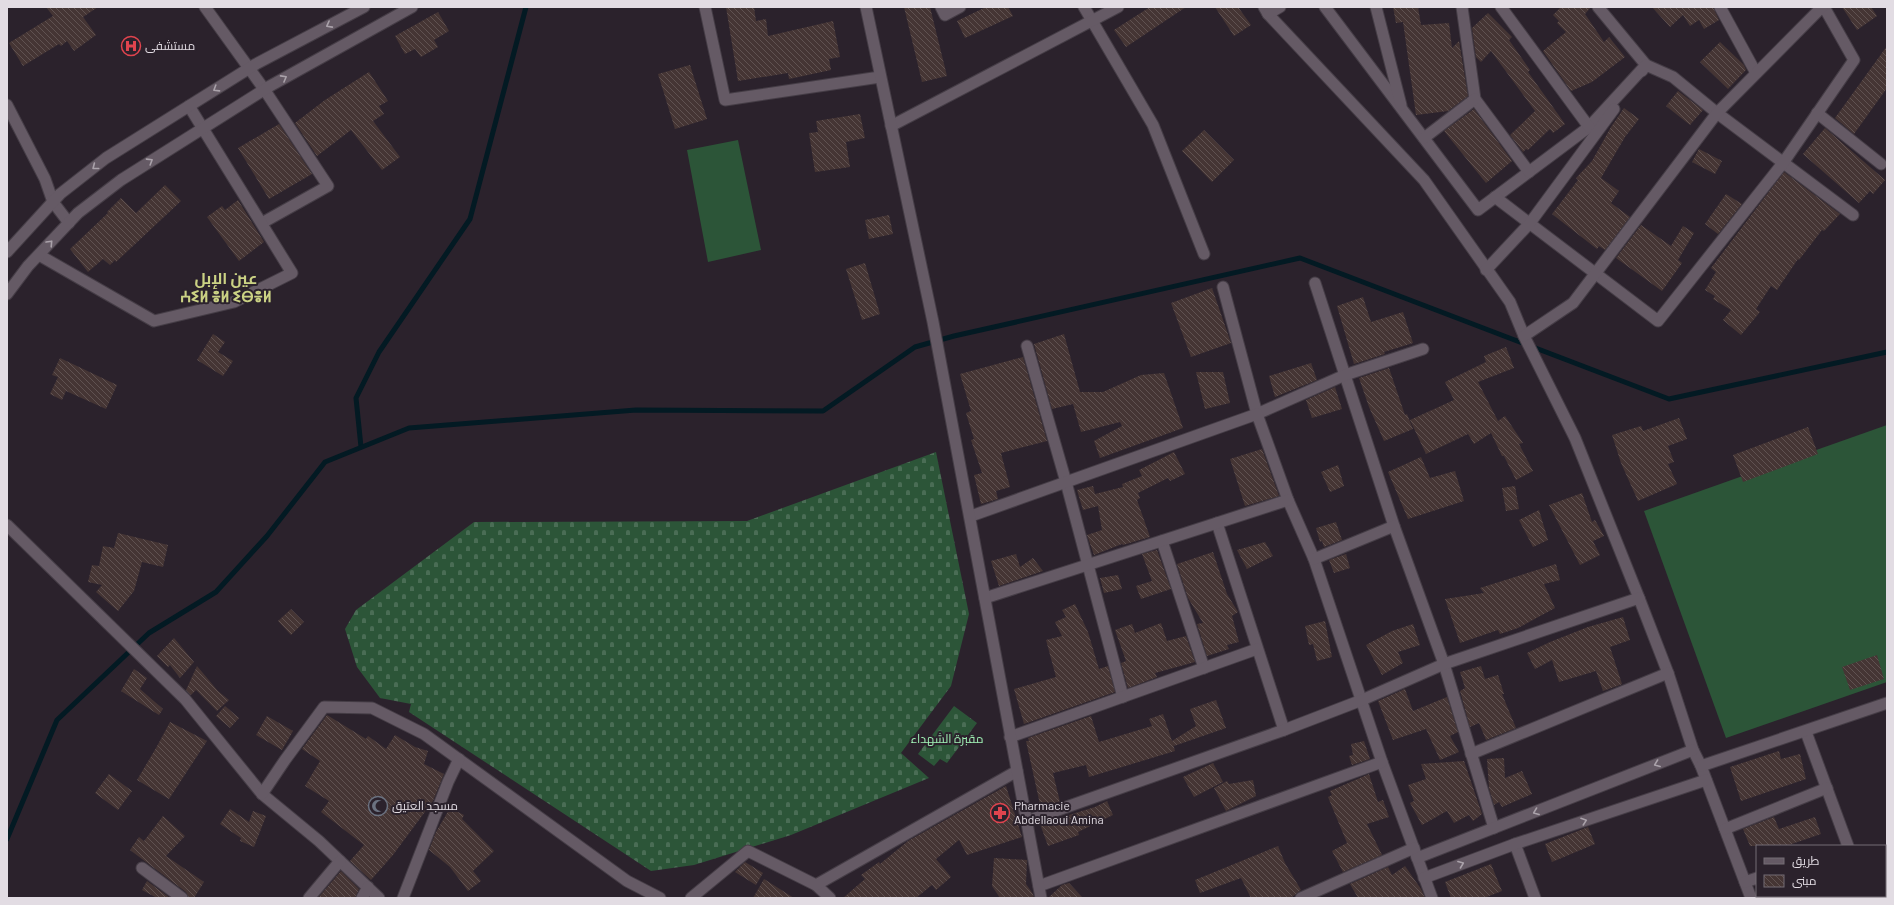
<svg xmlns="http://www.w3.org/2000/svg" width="1894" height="905" viewBox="0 0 1894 905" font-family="Barlow,Cairo,'Noto Sans Tifinagh',sans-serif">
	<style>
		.cemetery { fill: url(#cemetery-stones) }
		.pitch { fill: #2c5538 }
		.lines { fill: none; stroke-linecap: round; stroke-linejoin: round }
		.stream { stroke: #031a23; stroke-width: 5 }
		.building { fill: url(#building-back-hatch) }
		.minor-casing { stroke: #453d46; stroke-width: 13 }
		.tertiary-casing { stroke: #453d46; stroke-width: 13 }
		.secondary-casing { stroke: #453d46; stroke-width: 13 }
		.minor { stroke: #655a65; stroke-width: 11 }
		.tertiary { stroke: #655a65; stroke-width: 11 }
		.secondary { stroke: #655a65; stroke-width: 11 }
		.oneway { stroke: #aaa2aa }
		.labels { text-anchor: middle; stroke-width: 4; stroke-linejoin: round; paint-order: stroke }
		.poi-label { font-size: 12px; fill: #e2dce3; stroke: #2b222c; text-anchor: start }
		.park-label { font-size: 12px; fill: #a0f1b5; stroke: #2b222c }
		.district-label { font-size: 16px; font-weight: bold; fill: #cbd284; stroke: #2b222c }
	</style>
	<defs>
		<pattern id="cemetery-stones" width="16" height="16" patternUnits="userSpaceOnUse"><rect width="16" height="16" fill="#2c5538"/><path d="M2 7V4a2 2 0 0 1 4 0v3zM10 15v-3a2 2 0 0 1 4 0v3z" fill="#4a6d55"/></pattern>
		<pattern id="building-back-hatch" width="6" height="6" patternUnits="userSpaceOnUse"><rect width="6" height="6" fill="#453534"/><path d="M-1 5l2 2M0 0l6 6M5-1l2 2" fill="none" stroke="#605251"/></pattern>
	</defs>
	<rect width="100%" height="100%" fill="#2b222c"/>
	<g class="cemetery">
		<polygon points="936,452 969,614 951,686 901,753 929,778 791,835 694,865 651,871 409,712 411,704 380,698 357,667 345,629 356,610 474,522 747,521"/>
		<polygon points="954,706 977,723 947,763 940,759 934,766 918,754"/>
	</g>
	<g class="pitch">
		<polygon points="738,140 761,250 708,262 687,150"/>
		<polygon points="1887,425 1887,682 1726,738 1644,511"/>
	</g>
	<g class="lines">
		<g class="stream">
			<polyline points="361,447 356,398 379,352 470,219 526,7"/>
			<polyline points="7,839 57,720 149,633 216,592 267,536 325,462 409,428 636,410 823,411 915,347 954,336 1300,258 1669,399 1887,352"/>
		</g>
	</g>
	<g class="building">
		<polygon points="46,7 98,7 83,17 96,35 74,51 67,41 61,46 59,44 23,66 9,43 53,16"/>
		<polygon points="726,7 754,7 756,21 766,19 768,36 833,21 840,57 829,59 831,70 789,79 788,73 738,81"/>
		<polygon points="904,7 930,7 947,76 922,82"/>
		<polygon points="986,7 1008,7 1013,16 965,38 957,21"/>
		<polygon points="1150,7 1186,7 1126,47 1114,30"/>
		<polygon points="1215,7 1238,7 1251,25 1234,36"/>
		<polygon points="1393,7 1418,7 1421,25 1449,23 1452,48 1459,41 1468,96 1448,111 1416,115 1403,22 1396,23"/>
		<polygon points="1561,7 1591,7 1585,14 1604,42 1609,37 1625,57 1592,82 1571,91 1543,51 1566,32 1557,23 1559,21 1553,15"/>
		<polygon points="1652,7 1713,7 1719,20 1704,29 1699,20 1690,26 1683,15 1670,27"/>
		<polygon points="1842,7 1871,7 1877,16 1857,30"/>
		<polygon points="438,12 449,31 434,40 438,47 421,57 415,49 405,54 395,36"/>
		<polygon points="1488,13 1512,37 1509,40 1530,70 1528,72 1565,124 1553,133 1550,129 1528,150 1526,149 1523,152 1510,135 1535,111 1491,51 1481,62 1476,57 1472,28"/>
		<polygon points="1720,42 1744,65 1746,70 1728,89 1700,62"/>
		<polygon points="1887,46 1887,88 1854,134 1835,118"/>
		<polygon points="690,65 707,119 675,129 658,74"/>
		<polygon points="369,72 388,101 379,106 384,114 373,121 400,157 382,170 351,130 317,156 295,123 325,100"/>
		<polygon points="1678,91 1703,110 1690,125 1666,106"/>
		<polygon points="1624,108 1639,119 1625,137 1601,178 1619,191 1611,203 1630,217 1605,250 1599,246 1597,249 1552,214 1578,180 1576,178 1592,161 1611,127"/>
		<polygon points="1474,109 1512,161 1486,183 1444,131"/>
		<polygon points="860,114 865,138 846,142 850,167 815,172 809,133 818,132 816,121"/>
		<polygon points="279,124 312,174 269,199 238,148"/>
		<polygon points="1825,128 1885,180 1873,194 1870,191 1859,203 1803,154"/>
		<polygon points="1204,130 1234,160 1212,182 1182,151"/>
		<polygon points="1699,149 1722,161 1715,174 1692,162"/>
		<polygon points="1784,172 1840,214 1824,231 1822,230 1799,260 1798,259 1777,290 1771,286 1756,309 1760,312 1741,335 1723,320 1731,310 1713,299 1715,296 1705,290 1716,272 1711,268"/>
		<polygon points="165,185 181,201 116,262 115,260 110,265 103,259 88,272 70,249 108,213 107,212 121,198 136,213"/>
		<polygon points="1726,194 1742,204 1718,234 1705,224"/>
		<polygon points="238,200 264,242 239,261 207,217 222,206 225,210"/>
		<polygon points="889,215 893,234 869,239 865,220"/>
		<polygon points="1641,225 1671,246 1683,226 1694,233 1678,260 1682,263 1662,291 1616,258"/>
		<polygon points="865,263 880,314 862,320 846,269"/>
		<polygon points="1212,288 1231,343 1191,357 1171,303"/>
		<polygon points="1363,297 1371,322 1403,312 1413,343 1384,352 1385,354 1354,364 1337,306"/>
		<polygon points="213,334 225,342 218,352 233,361 223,376 197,360"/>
		<polygon points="1064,334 1080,392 1103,392 1141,375 1164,373 1183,428 1100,458 1094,441 1122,426 1120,422 1081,432 1073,404 1052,409 1034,344"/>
		<polygon points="1506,347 1514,368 1478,382 1498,421 1505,416 1523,443 1519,444 1533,471 1516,480 1504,456 1502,456 1491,433 1474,444 1468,434 1426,454 1410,420 1454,400 1445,382 1486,362 1484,356"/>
		<polygon points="1023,357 1047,441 1001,453 1010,487 996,491 998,499 981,504 974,475 982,473 971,440 974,439 966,413 971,411 960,374"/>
		<polygon points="60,358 117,385 106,409 66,391 62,400 50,394 58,377 52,375"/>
		<polygon points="1311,363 1317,380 1275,397 1269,376"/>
		<polygon points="1389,368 1405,415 1407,414 1413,429 1384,441 1369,407 1359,378"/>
		<polygon points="1196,372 1223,372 1230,403 1205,409"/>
		<polygon points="1335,387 1342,409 1312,418 1306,400"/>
		<polygon points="1679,418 1687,439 1668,446 1674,462 1668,464 1677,484 1638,501 1621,463 1612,435 1641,426 1643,431"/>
		<polygon points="1808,427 1818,454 1743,482 1733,455"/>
		<polygon points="1262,449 1279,496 1245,506 1230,459"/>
		<polygon points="1174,452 1185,474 1170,481 1168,478 1138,493 1140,498 1137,500 1150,537 1123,545 1122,544 1094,555 1087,535 1102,530 1098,506 1083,510 1077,490 1093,486 1095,494 1123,487 1122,484 1142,476 1139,470"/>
		<polygon points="1421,457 1430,478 1455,471 1464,501 1408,519 1388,472"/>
		<polygon points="1338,465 1344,486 1330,492 1321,472"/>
		<polygon points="1515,486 1519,509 1506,511 1502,488"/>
		<polygon points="1582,493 1592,522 1595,520 1604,536 1593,541 1600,555 1580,565 1549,505"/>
		<polygon points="1539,510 1548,540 1533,547 1519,520"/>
		<polygon points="1336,522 1342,540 1324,547 1322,541 1320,542 1316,528"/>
		<polygon points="118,533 168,545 163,567 142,562 134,591 118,611 96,592 102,585 88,582 92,565 99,566 103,546 114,548"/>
		<polygon points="1265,542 1273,556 1247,569 1237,550"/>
		<polygon points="1157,550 1171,589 1141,599 1136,586 1152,581 1142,554"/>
		<polygon points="1213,552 1227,594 1238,612 1232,616 1239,642 1227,645 1229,649 1207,656 1197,624 1203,623 1188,598 1177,564"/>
		<polygon points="1016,554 1020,567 1033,558 1043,571 999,586 991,561"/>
		<polygon points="1346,554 1350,568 1334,573 1329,560"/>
		<polygon points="1556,564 1560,580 1544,584 1555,608 1518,628 1500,634 1498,630 1460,643 1445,599 1484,593 1480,588"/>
		<polygon points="1118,575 1122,589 1104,593 1100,578"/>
		<polygon points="1075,604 1088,632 1099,669 1108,666 1115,692 1024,724 1014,689 1056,677 1046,640 1062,636 1055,622 1066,617 1062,610"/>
		<polygon points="291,609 304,622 291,635 278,621"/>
		<polygon points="1623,617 1630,640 1610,647 1622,684 1620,685 1603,691 1596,671 1559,682 1552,660 1535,669 1527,653 1550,642 1588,627"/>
		<polygon points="1325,621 1332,657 1317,661 1313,644 1309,645 1305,626"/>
		<polygon points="1161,623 1167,641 1186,636 1195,662 1155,673 1157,677 1128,688 1121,663 1126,661 1115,630 1132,624 1135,633"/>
		<polygon points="1413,624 1420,645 1398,652 1403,663 1382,675 1366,645 1392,631"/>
		<polygon points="174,638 194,662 180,678 170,665 168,667 157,656"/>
		<polygon points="1877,655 1884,679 1850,690 1842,667"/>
		<polygon points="197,666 218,691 229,700 217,711 196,690 191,695 186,690"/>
		<polygon points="1481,666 1485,679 1498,675 1504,694 1502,694 1516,728 1486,740 1479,723 1470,727 1460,691 1465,688 1460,672"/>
		<polygon points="134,669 147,678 140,689 163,709 159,715 121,691"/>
		<polygon points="1405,689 1413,711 1447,697 1458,732 1450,736 1459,752 1440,760 1426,729 1393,740 1378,701"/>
		<polygon points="1216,700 1226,728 1174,746 1173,744 1175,751 1089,777 1086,765 1053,773 1060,802 1041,809 1026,741 1029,741 1028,738 1091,716 1099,742 1152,726 1149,719 1163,714 1172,741 1196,726 1190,709"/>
		<polygon points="225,706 239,718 230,728 216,716"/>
		<polygon points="327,715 366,739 368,736 386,749 395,735 415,747 428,751 424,764 444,774 433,801 393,855 371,880 350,861 364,845 321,812 329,801 305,786 320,761 302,749"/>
		<polygon points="267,716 293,731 282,750 256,735"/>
		<polygon points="170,722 207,741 169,799 137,780 156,748"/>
		<polygon points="1364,741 1370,759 1352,765 1349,756 1353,755 1351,744"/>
		<polygon points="1779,751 1781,759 1800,754 1806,779 1741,801 1730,767"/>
		<polygon points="1504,758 1505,778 1522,771 1532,794 1502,807 1499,802 1494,805 1489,788 1487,759"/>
		<polygon points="1464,761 1482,814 1473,821 1469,815 1454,823 1447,811 1422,825 1410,803 1414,801 1408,785 1426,779 1421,764"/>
		<polygon points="1213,763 1223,782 1194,797 1183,777"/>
		<polygon points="109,774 132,791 118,810 95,793"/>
		<polygon points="1369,774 1378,802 1383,800 1389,817 1367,824 1382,855 1343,872 1332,851 1347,843 1328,797 1332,795 1330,791"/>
		<polygon points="1253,780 1256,796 1226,811 1214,788 1227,781 1229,784"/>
		<polygon points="1006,786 1022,837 967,855 959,840 936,859 951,877 936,890 932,885 916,898 843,898 865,879 861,875 879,862 880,864 908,841"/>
		<polygon points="1107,801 1113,815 1078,832 1079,835 1048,846 1040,824 1095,807"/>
		<polygon points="450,808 464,815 462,819 494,851 473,871 481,881 468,891 450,867 429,850 436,832"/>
		<polygon points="230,809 249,822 253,811 266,816 254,847 240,841 241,838 220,824"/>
		<polygon points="163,816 185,836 166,856 204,882 194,898 189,898 186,892 130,850 139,837 144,841"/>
		<polygon points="1774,817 1779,829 1815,817 1821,834 1786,846 1750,846 1743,829"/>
		<polygon points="1588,827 1595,844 1552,862 1545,844"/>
		<polygon points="1278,846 1285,863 1301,890 1295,895 1290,898 1251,898 1241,878 1200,893 1195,880"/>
		<polygon points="994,858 1027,860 1026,884 1033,894 1034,898 1000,898 992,886"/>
		<polygon points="745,862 763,873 756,885 735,872"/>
		<polygon points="1491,864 1502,891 1484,898 1451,898 1445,882"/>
		<polygon points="1405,866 1421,889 1425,898 1358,898 1350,884 1388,867 1392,875"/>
		<polygon points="341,871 359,889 355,898 318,898"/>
		<polygon points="764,879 794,898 753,898"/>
		<polygon points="147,881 170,898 157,898 142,890"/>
		<polygon points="1069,883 1083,898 1048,898 1062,885"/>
	</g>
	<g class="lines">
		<defs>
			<g id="minor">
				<polyline points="205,7 264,89 328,186 262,223"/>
				<polyline points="705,7 725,100 880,77"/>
				<polyline points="941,7 945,15 960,7"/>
				<polyline points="1084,7 1153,125 1204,254"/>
				<polyline points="1264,7 1268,14 1424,180 1510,302 1524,336 1575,438 1639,598 1668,673 1693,750 1701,766 1751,898"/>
				<polyline points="1325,7 1478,210 1589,127 1646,65 1598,7"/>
				<polyline points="1376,7 1401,105"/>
				<polyline points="1462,7 1475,99 1529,172"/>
				<polyline points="1501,7 1589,127"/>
				<polyline points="1720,7 1756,73"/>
				<polyline points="1268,14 1280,7"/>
				<polyline points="1642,71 1646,65 1673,77 1717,113 1853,215"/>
				<polyline points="7,105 45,179 53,202 69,223"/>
				<polyline points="1817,113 1881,164"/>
				<polyline points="891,126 1118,7"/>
				<polyline points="1424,138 1475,99"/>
				<polyline points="1495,197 1658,321 1783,163 1854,60 1824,7"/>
				<polyline points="39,255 154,321 234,302 292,273 189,106"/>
				<polyline points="1486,270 1530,223 1614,109"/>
				<polyline points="1315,283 1394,526"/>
				<polyline points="1223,287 1257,414 1345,375 1423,349"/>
				<polyline points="1524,336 1573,303 1717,113 1822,7"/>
				<polyline points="1027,346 1066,482 1123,697"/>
				<polyline points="971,516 1257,414 1288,500 1314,559 1382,762 1432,898"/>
				<polyline points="1217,523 1284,730"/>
				<polyline points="7,525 185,699 262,794 319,841 379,898"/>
				<polyline points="1162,541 1204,668"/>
				<polyline points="1314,559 1394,526 1444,664 1494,828"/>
				<polyline points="985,598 1288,500"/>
				<polyline points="1806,732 1848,846"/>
				<polyline points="1010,737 1257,649"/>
				<polyline points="1471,754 1668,673"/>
				<polyline points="1701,766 1887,703"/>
				<polyline points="262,794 285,760 324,707 372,708 424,734 627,881 660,898"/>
				<polyline points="1027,821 1284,730 1362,700 1444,664 1639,598"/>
				<polyline points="1725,829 1827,788"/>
				<polyline points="1515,844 1535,898"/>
				<polyline points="1417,858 1693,750"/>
				<polyline points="142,868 182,898"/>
				<polyline points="1424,878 1515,844 1706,780"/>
				<polyline points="1745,882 1757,878"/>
				<polyline points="816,885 830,898"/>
				<polyline points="1039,886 1382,762"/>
				<polyline points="1866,896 1867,898"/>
				<polyline points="309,898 340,861"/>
				<polyline points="362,898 368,887"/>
				<polyline points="403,898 448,782 459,759"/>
				<polyline points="691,898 748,851 816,885 1017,771"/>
				<polyline points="1301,898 1414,848"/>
			</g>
			<polyline id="tertiary" points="866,7 933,322 1041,898"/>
			<g id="secondary">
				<polyline points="7,252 60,194 106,158 256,64 364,7"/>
				<polyline points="7,294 28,266 78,213 121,180 270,86 412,7"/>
			</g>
		</defs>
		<use href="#minor" class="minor-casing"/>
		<use href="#tertiary" class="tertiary-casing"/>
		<use href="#secondary" class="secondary-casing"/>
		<use href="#minor" class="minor"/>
		<use href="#tertiary" class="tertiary"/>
		<use href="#secondary" class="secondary"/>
	</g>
	<defs><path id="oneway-chevron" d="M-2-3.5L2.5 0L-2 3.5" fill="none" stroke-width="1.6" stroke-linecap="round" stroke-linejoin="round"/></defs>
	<g class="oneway">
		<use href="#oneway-chevron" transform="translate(329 25) rotate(152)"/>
		<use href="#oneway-chevron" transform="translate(284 78) rotate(-29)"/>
		<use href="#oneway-chevron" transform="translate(216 89) rotate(148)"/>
		<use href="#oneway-chevron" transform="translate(150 161) rotate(-32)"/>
		<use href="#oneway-chevron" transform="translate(95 167) rotate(142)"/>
		<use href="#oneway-chevron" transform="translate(50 243) rotate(-47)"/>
		<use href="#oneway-chevron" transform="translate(1657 764) rotate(159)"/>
		<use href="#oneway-chevron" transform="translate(1536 812) rotate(159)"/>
		<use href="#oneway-chevron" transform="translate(1584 821) rotate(-19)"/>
		<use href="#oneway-chevron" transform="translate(1461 864) rotate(-21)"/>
	</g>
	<defs>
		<symbol id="hospital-ring" viewBox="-11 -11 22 22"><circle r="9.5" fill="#2b222c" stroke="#e0444e" stroke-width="1.5"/><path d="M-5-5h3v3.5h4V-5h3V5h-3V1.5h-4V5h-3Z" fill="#e0444e"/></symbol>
		<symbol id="mosque-ring" viewBox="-11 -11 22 22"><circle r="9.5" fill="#2b222c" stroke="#6b7280" stroke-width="1.5"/><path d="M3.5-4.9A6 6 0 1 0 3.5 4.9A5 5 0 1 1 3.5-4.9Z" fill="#6b7280"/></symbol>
		<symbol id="pharmacy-ring" viewBox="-11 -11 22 22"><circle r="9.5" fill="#2b222c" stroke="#e0444e" stroke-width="1.5"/><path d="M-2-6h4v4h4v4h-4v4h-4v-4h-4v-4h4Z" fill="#e0444e"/></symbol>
	</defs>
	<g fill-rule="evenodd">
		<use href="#hospital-ring" x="120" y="35" width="22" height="22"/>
		<use href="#mosque-ring" x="367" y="795" width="22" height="22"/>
		<use href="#pharmacy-ring" x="989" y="802" width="22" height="22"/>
	</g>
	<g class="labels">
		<g class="poi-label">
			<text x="145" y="50">مستشفى</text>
			<text x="392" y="810">مسجد العتيق</text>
			<text x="1014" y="810">Pharmacie<tspan x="1014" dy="14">Abdellaoui Amina</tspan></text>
		</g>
		<g class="park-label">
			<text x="947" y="743">مقبرة الشهداء</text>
		</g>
		<g class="district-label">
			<text x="226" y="284">عين الإبل<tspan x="226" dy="18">ⵄⵉⵍ ⴻⵍ ⵉⴱⴻⵍ</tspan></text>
		</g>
	</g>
	<rect width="1894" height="905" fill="none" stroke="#e2dce3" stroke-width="16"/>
	<rect x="1756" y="845" width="130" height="52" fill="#2b222c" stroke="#746c75"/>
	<rect x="1764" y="858" width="20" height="6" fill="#655a65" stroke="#746c75"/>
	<text x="1792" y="865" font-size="12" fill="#e2dce3">طريق</text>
	<rect x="1764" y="875" width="20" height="12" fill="url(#building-back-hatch)" stroke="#746c75"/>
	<text x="1792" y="885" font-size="12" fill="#e2dce3">مبنى</text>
</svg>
